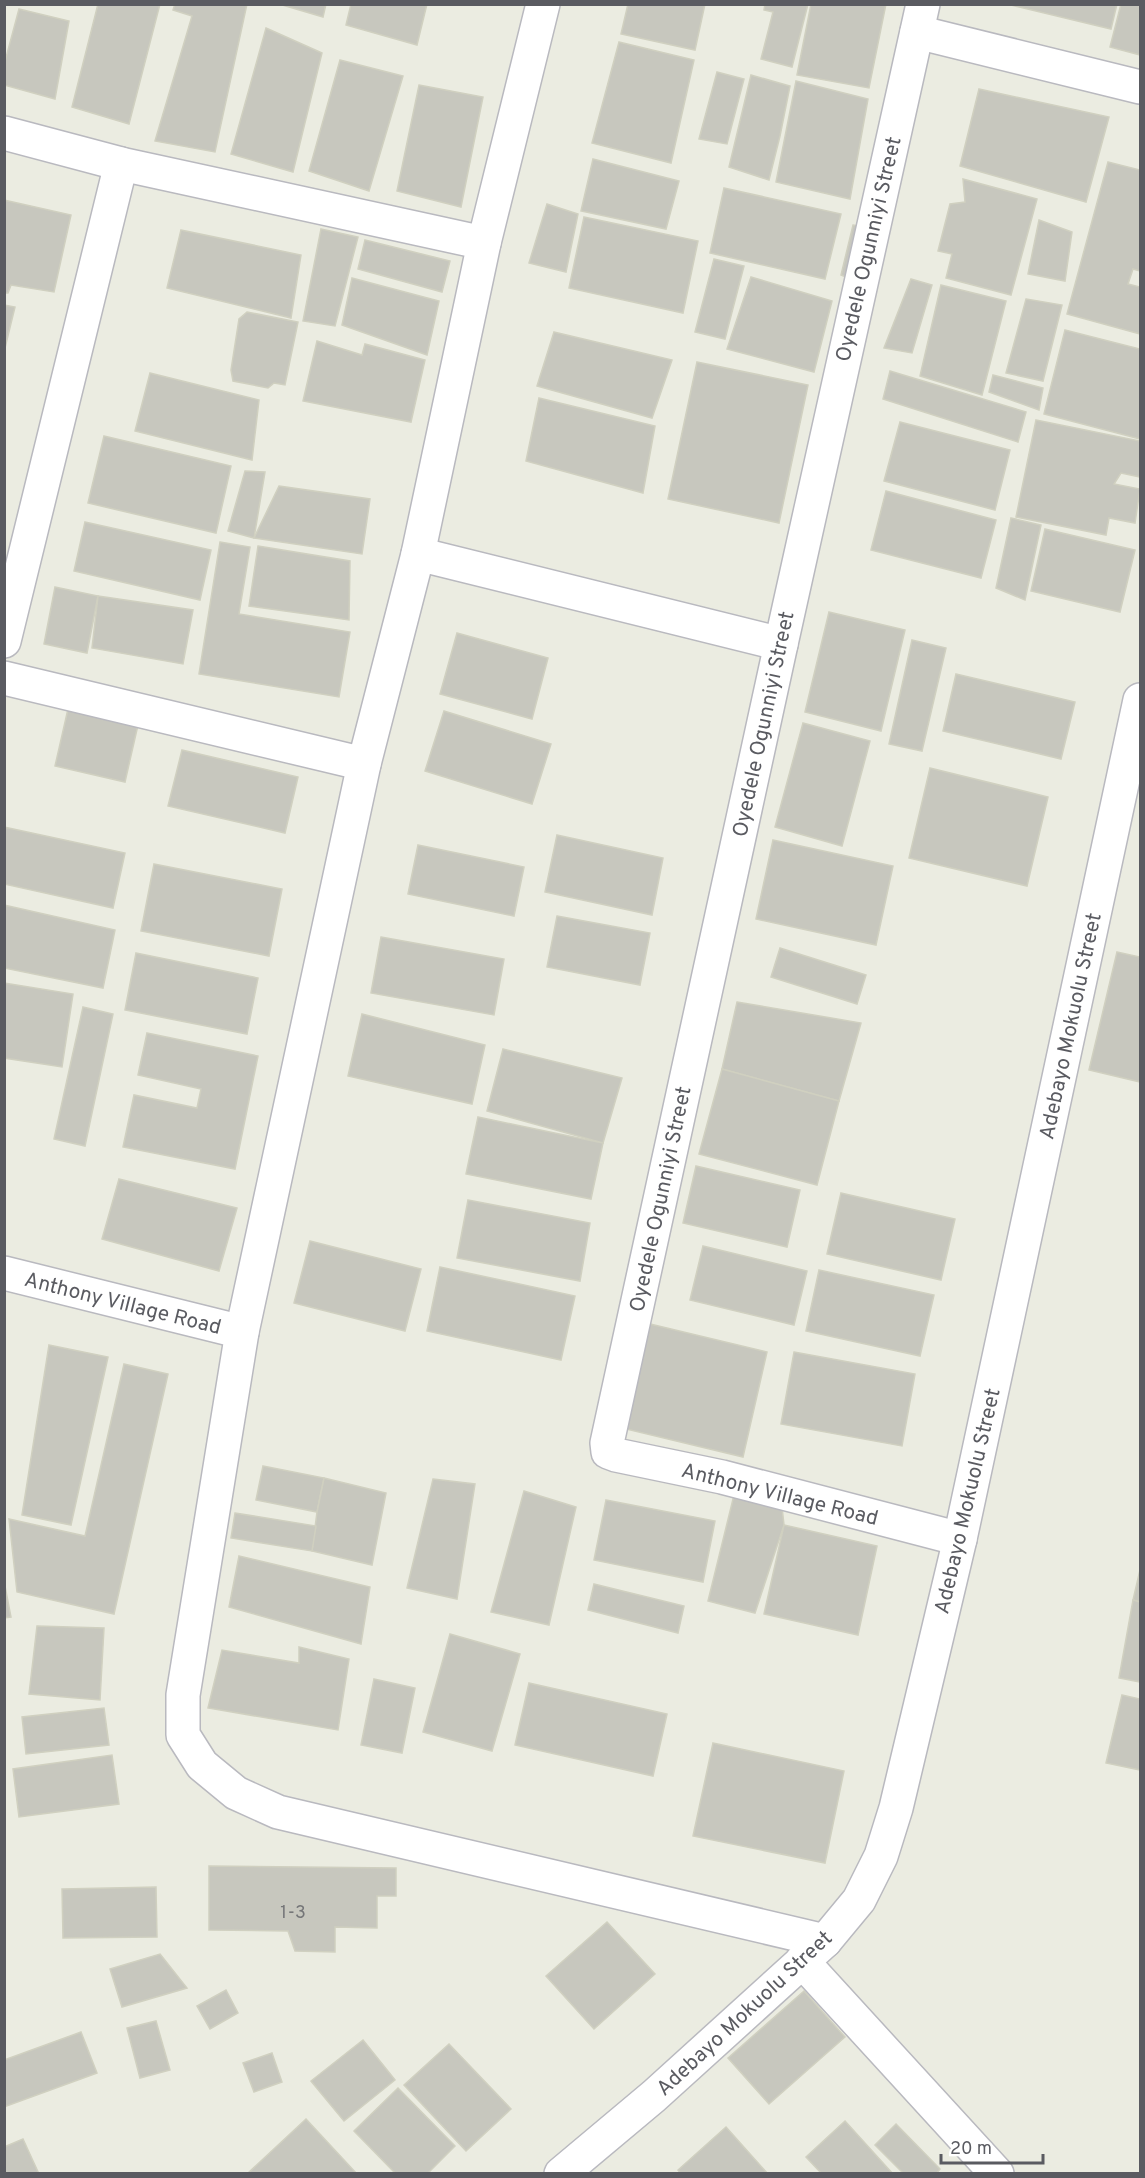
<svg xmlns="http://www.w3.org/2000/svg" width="1145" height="2178" viewBox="0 0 1145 2178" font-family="Overpass,sans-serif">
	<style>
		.building { fill: #c7c7be; stroke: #d0d0c0; stroke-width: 1.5 }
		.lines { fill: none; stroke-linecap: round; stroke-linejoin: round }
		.street-casing { stroke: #b9b9bf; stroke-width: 36 }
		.street { stroke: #fff; stroke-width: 33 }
		.labels { text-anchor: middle; stroke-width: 4.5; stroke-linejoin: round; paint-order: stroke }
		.number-label { font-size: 18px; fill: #757678 }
		.street-label { font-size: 21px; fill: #5a5b61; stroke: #fff }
	</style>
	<rect width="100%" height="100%" fill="#ebece1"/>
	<g class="building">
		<polygon points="98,4 160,4 129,124 72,107"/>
		<polygon points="175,4 247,4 215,152 155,141 192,16 173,10"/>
		<polygon points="279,4 326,4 323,17"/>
		<polygon points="351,4 427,4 417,45 346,25"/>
		<polygon points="628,4 705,4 695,50 621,34"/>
		<polygon points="765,4 808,4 792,67 761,59 773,12 764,10"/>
		<polygon points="811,4 886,4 869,88 797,75"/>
		<polygon points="1007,4 1117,4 1111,29"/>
		<polygon points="1121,4 1140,4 1140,55 1110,47"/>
		<polygon points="19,9 69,21 55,99 4,85 4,65"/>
		<polygon points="266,28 322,53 293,172 231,154"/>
		<polygon points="619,42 694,60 671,163 592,143"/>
		<polygon points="340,60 403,76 369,191 309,171"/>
		<polygon points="717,72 744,79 727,144 699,139"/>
		<polygon points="751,75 790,86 780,136 769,180 729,167"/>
		<polygon points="796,81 868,99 850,199 776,182"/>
		<polygon points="419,85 483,97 461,207 397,191"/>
		<polygon points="979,89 1109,117 1086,202 960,166"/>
		<polygon points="593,159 679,181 666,229 581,211"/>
		<polygon points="1108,162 1140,170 1140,271 1133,269 1128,284 1140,287 1140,334 1067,314"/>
		<polygon points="963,179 1037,199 1011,295 946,278 952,254 938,251 950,204 965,202"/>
		<polygon points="724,188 841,214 825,279 710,253"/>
		<polygon points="4,200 71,215 54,292 11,285 8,293 4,293"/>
		<polygon points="547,204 578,214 566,272 529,263"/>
		<polygon points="584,217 698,241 683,313 569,288"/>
		<polygon points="1039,220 1072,232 1065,281 1028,274"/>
		<polygon points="853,225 869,228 856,281 841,275"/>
		<polygon points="321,229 358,237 335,326 303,321"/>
		<polygon points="181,230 301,255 291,318 167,288"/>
		<polygon points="365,240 450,261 442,292 358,269"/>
		<polygon points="714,259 744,266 725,339 695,332"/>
		<polygon points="751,277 832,301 814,372 727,349"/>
		<polygon points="352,278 439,301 427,355 342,325"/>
		<polygon points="911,279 932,285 912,353 884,348"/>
		<polygon points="941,285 1006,301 982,395 920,376"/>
		<polygon points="1026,299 1062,305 1043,381 1006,373"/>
		<polygon points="4,305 15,307 4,352"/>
		<polygon points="247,312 298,322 285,385 274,383 268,388 233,381 231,370 239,319"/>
		<polygon points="1065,330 1140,349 1140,439 1044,414"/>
		<polygon points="554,332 672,360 652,418 537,386"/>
		<polygon points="317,341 362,355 365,344 425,360 411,422 303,401"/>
		<polygon points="697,362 808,385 779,523 668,499"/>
		<polygon points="890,371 1026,412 1018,442 883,399"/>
		<polygon points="150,373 259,400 252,460 135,431"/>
		<polygon points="993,375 1043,388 1039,410 989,392"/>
		<polygon points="539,398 655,426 643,493 526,461"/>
		<polygon points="1036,420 1140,441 1140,477 1121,473 1114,484 1140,489 1135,523 1109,518 1106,535 1016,517"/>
		<polygon points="900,422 1010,450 995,510 884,481"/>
		<polygon points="104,436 231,466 216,533 88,503"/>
		<polygon points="245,471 265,472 254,538 228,531"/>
		<polygon points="279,486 370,499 362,554 254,538"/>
		<polygon points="886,491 996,520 981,578 871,550"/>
		<polygon points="1011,518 1041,525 1025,600 996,588"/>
		<polygon points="85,522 211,550 200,600 74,571"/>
		<polygon points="1045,529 1135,550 1120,612 1031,591"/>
		<polygon points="220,542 250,547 239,614 350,632 339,697 199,674"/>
		<polygon points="258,546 350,561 349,620 249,606"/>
		<polygon points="55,587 98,596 87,653 44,644"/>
		<polygon points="98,596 193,610 183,664 92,648"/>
		<polygon points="829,612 905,630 881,731 805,712"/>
		<polygon points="457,633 548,658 532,719 440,694"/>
		<polygon points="912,640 946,648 922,751 889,744"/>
		<polygon points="956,674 1075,702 1061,759 943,731"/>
		<polygon points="68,709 138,725 125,782 55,766"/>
		<polygon points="444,711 551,744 532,804 425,771"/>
		<polygon points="803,723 870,741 842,846 775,827"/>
		<polygon points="182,750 298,777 285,833 168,806"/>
		<polygon points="930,768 1048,797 1027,886 909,858"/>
		<polygon points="4,827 125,853 113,908 4,884"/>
		<polygon points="557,835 663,858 652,915 545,892"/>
		<polygon points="773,840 893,866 876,945 756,919"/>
		<polygon points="418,845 524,867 514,916 408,894"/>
		<polygon points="154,864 282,889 269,956 141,931"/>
		<polygon points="4,905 115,930 103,988 4,968"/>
		<polygon points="557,916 650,933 640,985 547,967"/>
		<polygon points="381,937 504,959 494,1015 371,993"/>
		<polygon points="780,948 866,975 857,1004 771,977"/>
		<polygon points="1117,952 1140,957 1140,1082 1089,1070"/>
		<polygon points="136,953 258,978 247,1034 125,1010"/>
		<polygon points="4,983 73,994 62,1067 4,1058"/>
		<polygon points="737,1002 861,1023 839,1101 722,1069"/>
		<polygon points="83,1007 113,1014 85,1146 54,1139"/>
		<polygon points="362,1014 485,1045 472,1104 348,1076"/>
		<polygon points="147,1033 258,1056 235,1169 123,1147 134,1095 197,1108 201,1089 138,1075"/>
		<polygon points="503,1049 622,1078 603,1143 487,1111"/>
		<polygon points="722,1069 839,1101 817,1185 699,1154"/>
		<polygon points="478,1117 603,1143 591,1199 466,1174"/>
		<polygon points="696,1166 800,1190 787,1247 683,1223"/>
		<polygon points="119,1179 237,1208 219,1271 102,1239"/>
		<polygon points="841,1193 955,1219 941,1280 827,1254"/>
		<polygon points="468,1200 590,1223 580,1281 457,1258"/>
		<polygon points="310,1241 421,1269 405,1331 294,1303"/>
		<polygon points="703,1246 807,1271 794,1325 690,1300"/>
		<polygon points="440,1267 575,1296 561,1360 427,1331"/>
		<polygon points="819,1270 934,1295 920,1356 806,1331"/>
		<polygon points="646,1323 767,1352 743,1457 622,1428"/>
		<polygon points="49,1345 108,1357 71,1525 22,1515"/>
		<polygon points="794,1352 915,1374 902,1446 781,1424"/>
		<polygon points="124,1364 168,1374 114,1614 17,1592 9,1519 85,1536"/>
		<polygon points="263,1466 324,1478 317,1512 256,1500"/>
		<polygon points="324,1478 386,1493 372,1565 312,1551 317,1512"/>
		<polygon points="433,1479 475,1484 457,1599 407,1588"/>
		<polygon points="524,1491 576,1507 549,1625 491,1612"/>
		<polygon points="734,1495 782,1507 784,1525 755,1613 708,1601"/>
		<polygon points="606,1500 715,1521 703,1582 594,1560"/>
		<polygon points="235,1513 316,1526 312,1551 231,1538"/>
		<polygon points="784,1525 877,1546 858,1635 764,1614"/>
		<polygon points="239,1556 370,1587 361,1644 229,1607"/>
		<polygon points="1140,1570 1140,1602 1133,1600"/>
		<polygon points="4,1581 11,1617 4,1618"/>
		<polygon points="594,1584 684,1606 678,1633 588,1610"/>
		<polygon points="1133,1600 1140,1602 1140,1682 1119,1678"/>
		<polygon points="37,1626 104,1628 100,1700 29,1694"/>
		<polygon points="450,1634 520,1654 492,1751 423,1732"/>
		<polygon points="299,1647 349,1659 338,1730 208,1708 222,1650 299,1663"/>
		<polygon points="374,1679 415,1688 402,1753 361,1745"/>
		<polygon points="529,1683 667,1714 653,1776 515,1745"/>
		<polygon points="1122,1695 1140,1699 1140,1770 1106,1763"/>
		<polygon points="104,1708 109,1745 26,1754 22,1717"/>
		<polygon points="713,1743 844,1771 825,1863 693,1836"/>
		<polygon points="112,1755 119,1804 19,1817 13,1769"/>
		<polygon points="209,1866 396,1868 396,1896 377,1896 377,1928 335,1927 335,1952 295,1951 288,1931 209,1930"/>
		<polygon points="156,1887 157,1937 63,1938 62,1889"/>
		<polygon points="607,1922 655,1974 594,2029 546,1976"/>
		<polygon points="160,1954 187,1988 122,2007 110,1969"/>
		<polygon points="226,1990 238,2013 210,2029 197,2006"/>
		<polygon points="804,1991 845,2037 769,2104 728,2058"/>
		<polygon points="156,2021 170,2070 140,2078 127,2028"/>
		<polygon points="81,2032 97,2073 4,2107 4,2060"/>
		<polygon points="363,2040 395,2080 344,2121 311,2081"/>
		<polygon points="449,2044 511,2109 466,2151 404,2085"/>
		<polygon points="272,2053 282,2082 254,2092 243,2063"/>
		<polygon points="398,2088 455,2146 427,2174 396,2174 354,2131"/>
		<polygon points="306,2119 357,2174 247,2174"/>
		<polygon points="845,2121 893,2174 822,2174 806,2157"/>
		<polygon points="896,2124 940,2169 936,2174 904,2174 875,2145"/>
		<polygon points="726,2127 768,2174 681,2174 678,2170"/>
		<polygon points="23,2139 39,2174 4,2174 4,2147"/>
	</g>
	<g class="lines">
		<defs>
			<g id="street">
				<polyline points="543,4 484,243 418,554 364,764 242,1332 183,1695 183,1735 202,1765 236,1793 278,1812 825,1941"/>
				<polyline points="923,4 781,644 607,1443 608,1452 616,1455 722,1477 960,1539"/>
				<polyline points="917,32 1140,87"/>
				<polyline points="4,133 121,164 484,243"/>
				<polyline points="418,554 781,644"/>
				<polyline points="4,641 121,164"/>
				<polyline points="4,678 364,764"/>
				<polyline points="4,1273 242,1332"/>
				<polyline points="802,1961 997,2174"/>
				<polyline points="561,2174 654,2096 825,1941 859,1900 881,1856 896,1808 960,1539 1140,700"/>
			</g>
		</defs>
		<use href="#street" class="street-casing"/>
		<use href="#street" class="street"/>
	</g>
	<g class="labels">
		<g class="number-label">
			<text x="293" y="1918">1-3</text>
		</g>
		<g class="street-label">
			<text transform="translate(868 249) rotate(-77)" y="7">Oyedele Ogunniyi Street</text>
			<text transform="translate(763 724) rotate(-78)" y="7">Oyedele Ogunniyi Street</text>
			<text transform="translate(1070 1026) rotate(-78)" y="7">Adebayo Mokuolu Street</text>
			<text transform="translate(660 1199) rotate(-78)" y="7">Oyedele Ogunniyi Street</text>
			<text transform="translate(123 1303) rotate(14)" y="7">Anthony Village Road</text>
			<text transform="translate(780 1494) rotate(14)" y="7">Anthony Village Road</text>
			<text transform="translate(967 1501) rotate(-77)" y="7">Adebayo Mokuolu Street</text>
			<text transform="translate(744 2013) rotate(-43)" y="7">Adebayo Mokuolu Street</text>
		</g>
	</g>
	<rect width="1145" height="2178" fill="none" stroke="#5a5b61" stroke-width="12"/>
	<path d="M941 2154v9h102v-9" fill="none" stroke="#5a5b61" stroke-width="3"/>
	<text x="950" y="2154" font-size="18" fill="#5a5b61" stroke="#ffffff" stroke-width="4.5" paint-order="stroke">20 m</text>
</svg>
